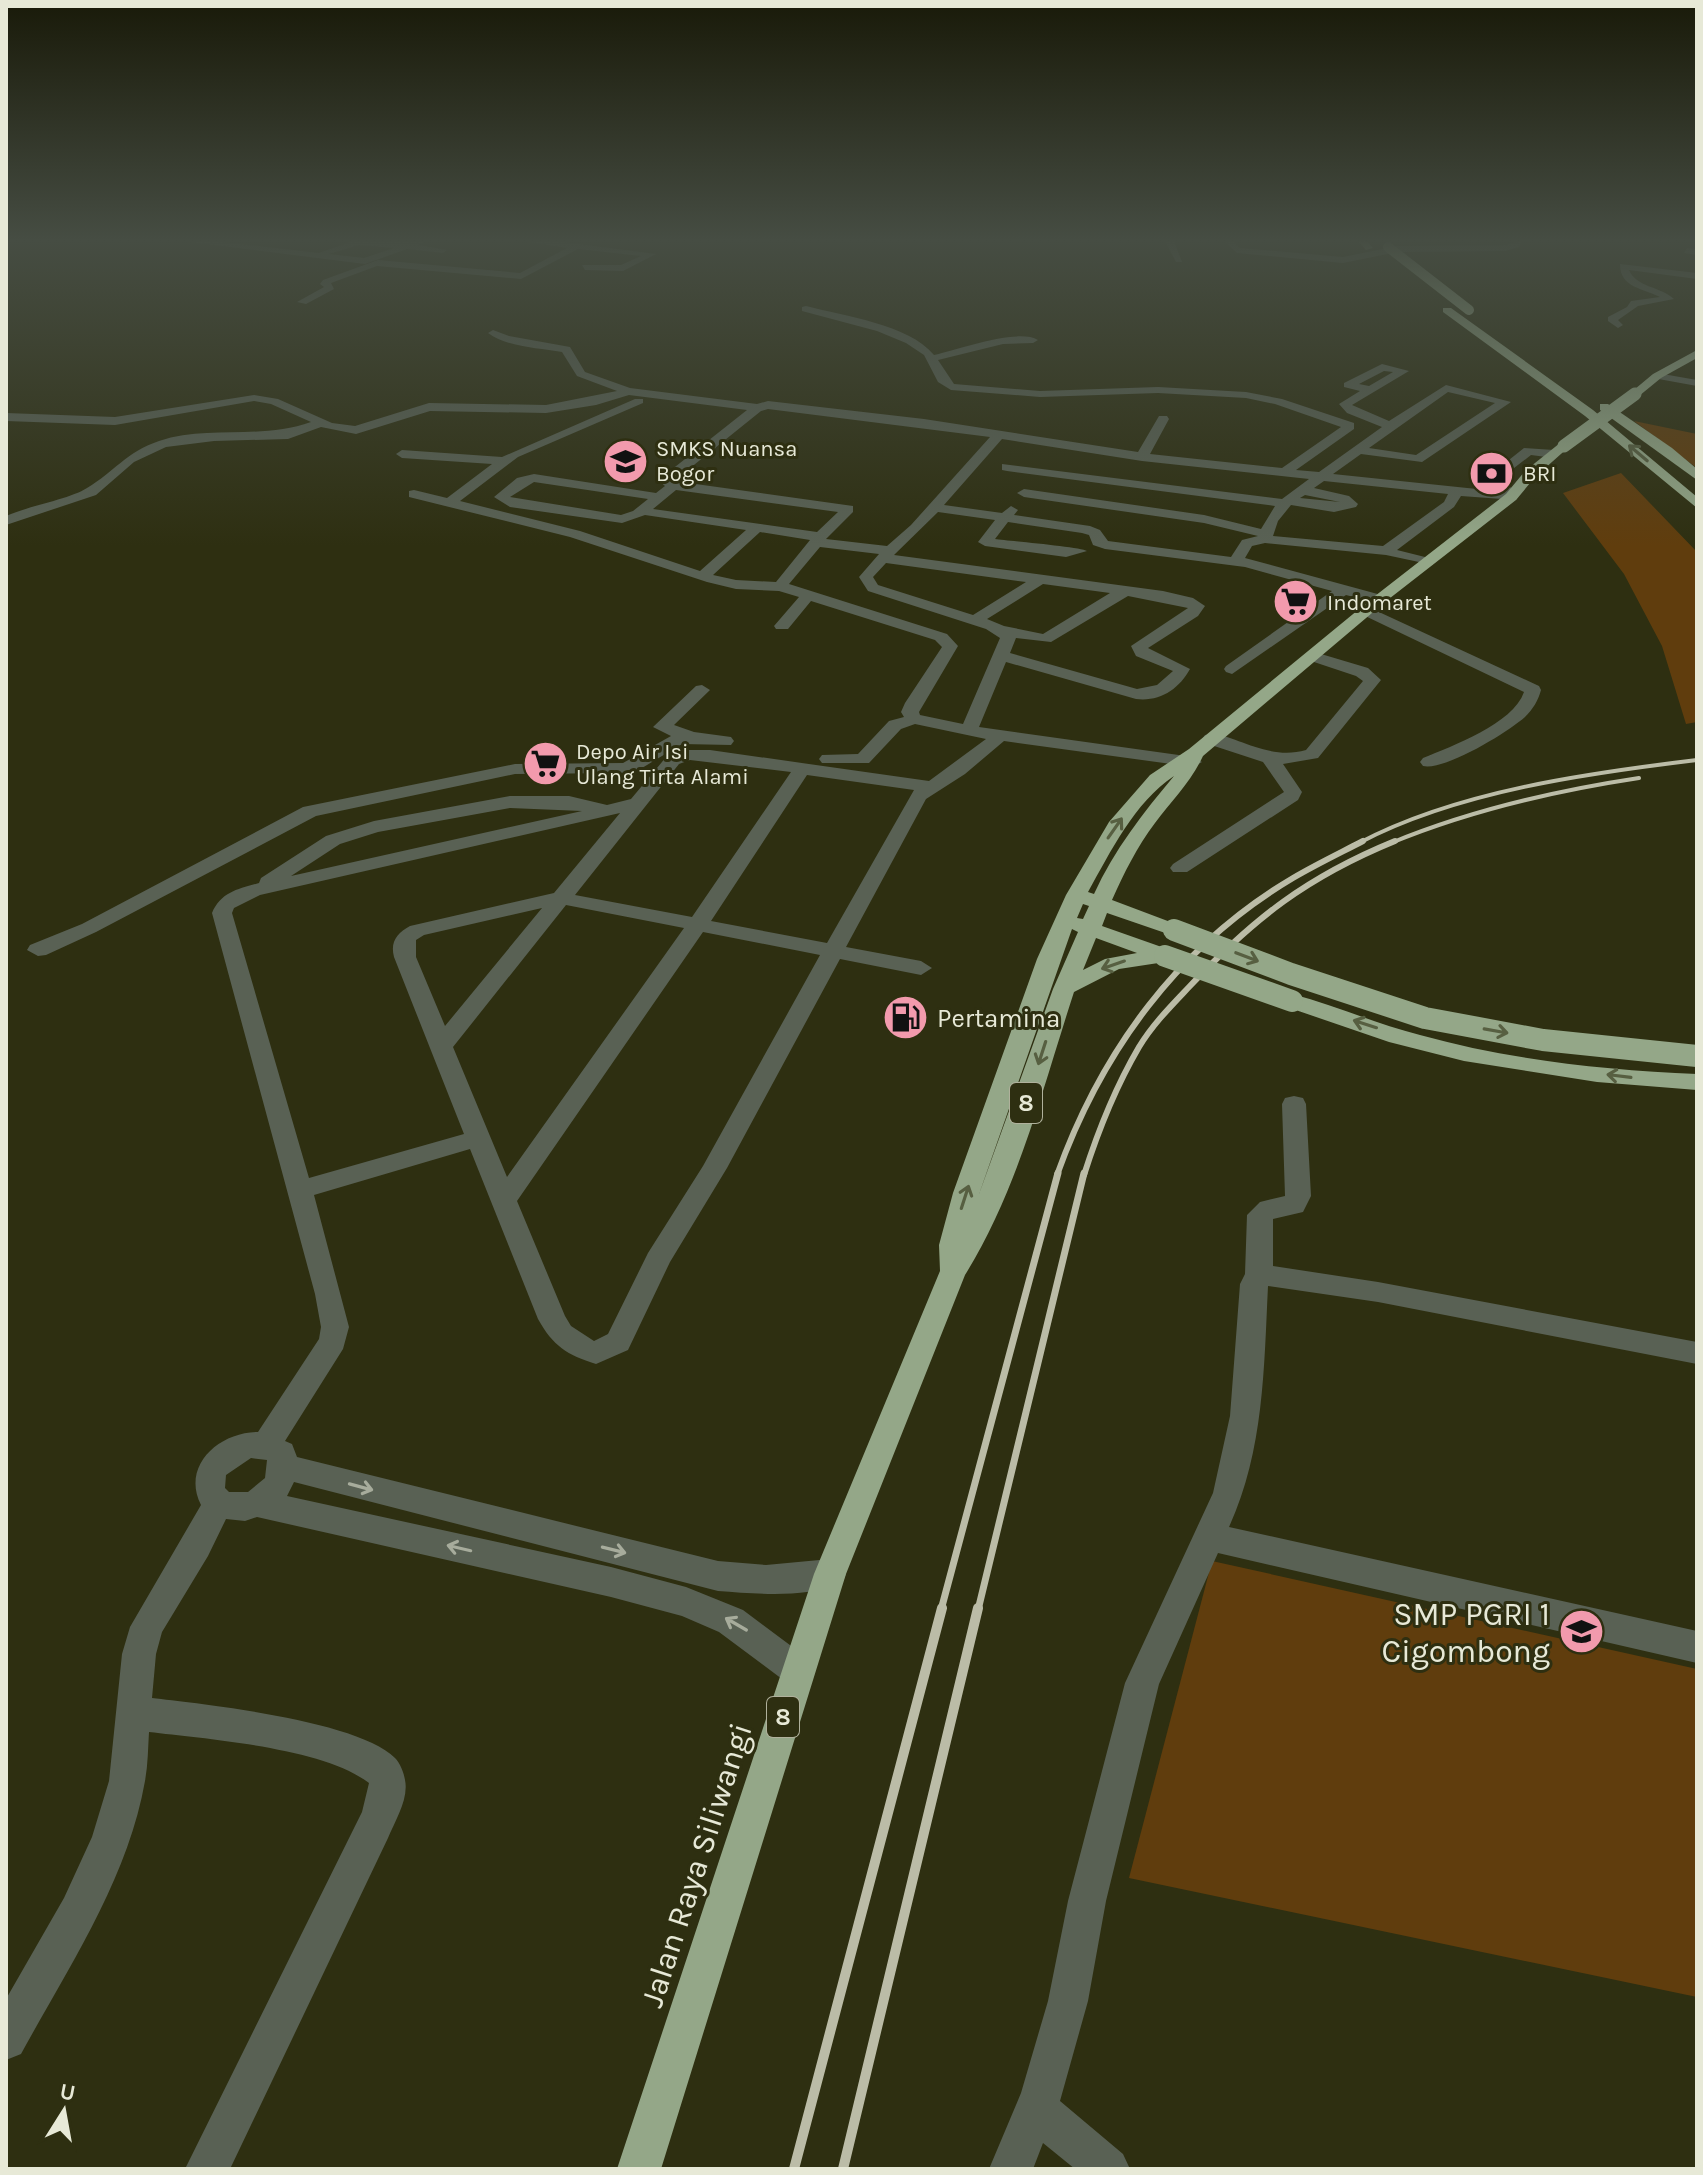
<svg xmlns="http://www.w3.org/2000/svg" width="1703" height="2175" viewBox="0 0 1703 2175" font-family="Karla,sans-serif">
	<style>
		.green { fill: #603d0d }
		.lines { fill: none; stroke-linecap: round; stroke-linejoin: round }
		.minor { fill: #596154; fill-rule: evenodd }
		.highway { fill: #94a788; fill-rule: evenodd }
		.rail-far3 { stroke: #bbbca7; stroke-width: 4 }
		.rail-far2 { stroke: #bbbca7; stroke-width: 6 }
		.rail-far1 { stroke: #bbbca7; stroke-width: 7 }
		.rail { stroke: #bbbca7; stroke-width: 10 }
		.highway-bridge-far2 { stroke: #94a788; stroke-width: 10 }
		.highway-bridge-far1 { stroke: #94a788; stroke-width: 13 }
		.highway-bridge { stroke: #94a788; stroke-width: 22 }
		.oneway { stroke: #575f41 }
		.oneway2 { stroke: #a7ac9c }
		.labels { text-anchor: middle; stroke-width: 6; stroke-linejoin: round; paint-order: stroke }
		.far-poi-label { font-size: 22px; fill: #e7e9d7; stroke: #2e2f11; text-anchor: start }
		.shield { fill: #2e2f11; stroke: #b0b19c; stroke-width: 2 }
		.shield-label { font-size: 24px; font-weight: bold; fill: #e7e9d7 }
		.poi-label { font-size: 26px; fill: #e7e9d7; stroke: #2e2f11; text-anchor: start }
		.near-poi-label { font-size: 32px; fill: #e7e9d7; stroke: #2e2f11; text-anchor: end }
		.near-street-label { font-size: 32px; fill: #e7e9d7; stroke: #2e2f11 }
	</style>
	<rect width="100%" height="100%" fill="#2e2f11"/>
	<g class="green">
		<polygon points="1634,421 1697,434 1697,468"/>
		<polygon points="1621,473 1697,552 1697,722 1686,724 1662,646 1624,574 1563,493"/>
		<polygon points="1212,1561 1697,1669 1697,1997 1129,1878"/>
	</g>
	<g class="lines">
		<g class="minor">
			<path d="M182,241H214L319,253L352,241H426L419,245L447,250L443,253L407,249L365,264ZM359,245L394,248L364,258L329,254Z"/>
			<polygon points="522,241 556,241 656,254 623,271 585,270 582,265 621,265 641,256 578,249 521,279 377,266 331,283 334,289 306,304 297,302 324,287 320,284 323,280 378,260 520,273 567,248"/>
			<polygon points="1165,241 1174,241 1182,262 1176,262"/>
			<polygon points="1224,241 1233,241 1240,248 1343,257 1397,246 1505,245 1522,241 1519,247 1505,251 1397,252 1343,263 1237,253"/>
			<polygon points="1687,248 1697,249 1697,255 1684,253"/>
			<path d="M1620,264L1697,273V279L1629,270C1637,288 1660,286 1674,299L1638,306L1618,320L1623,325L1618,328L1608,321V317L1627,307L1631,301L1660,297C1643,288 1620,288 1620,264Z"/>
			<path d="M806,306C843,316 909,324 934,355C959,349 1018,328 1038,340L1033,343L1003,344L938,360L954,384L1040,391L1158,387L1246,392L1282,399L1354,423V429L1296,470L1319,472L1382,427L1347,413L1339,404L1360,391L1344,387V383L1382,364L1409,371L1352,405L1389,421L1446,385L1511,402L1422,462L1361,454L1333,474L1496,491L1480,483L1524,448L1554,450L1560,454L1554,458L1531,455L1496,482L1512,488V493L1518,497L1516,500L1461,496L1454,507L1397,550L1433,559V565L1386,555L1265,543L1252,546L1245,558L1385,596L1388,599L1380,604L1346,595L1232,674L1226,672L1224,669L1226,666L1332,591L1245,567L1105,549L1093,545L1089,535L1082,533L1008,522L995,539C1010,541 1081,547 1087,551L1066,557L985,546L978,542L995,520L938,512L894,555L1163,591L1193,598L1205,606L1198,616L1148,648L1190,669C1179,689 1160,702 1136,699L1006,662L979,727L1193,757L1202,762L1193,767L1004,741L965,774L926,799L846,947L921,961L932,968L921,975L840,959L727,1168L670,1262L628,1350L596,1364C567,1355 553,1346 538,1319L470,1149L314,1195L349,1327L343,1349L285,1441L292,1444L297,1457L718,1561L766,1565L830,1559L842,1564L846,1574L842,1584C803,1598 758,1594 718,1591L294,1482L287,1496L611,1567L686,1587L743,1610L810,1660L815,1671L810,1682L798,1687L786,1682L719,1632L682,1616L611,1597L257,1517L245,1521L226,1519L208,1556L162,1632L156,1654L152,1698C205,1704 359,1721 395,1758C400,1763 404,1773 405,1780C409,1799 395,1821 388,1838L230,2169H185L362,1812L369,1783C324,1748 208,1739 149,1732C148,1748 148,1765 145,1781C128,1879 68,1968 21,2054L6,2060V1999L64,1898L92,1837L109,1781L122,1654L130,1627L201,1505C181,1466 219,1432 258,1432L319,1339L321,1327L315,1294L212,913C221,892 238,889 259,883L261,878L326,836L374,821L510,796H569L607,805L631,799L667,756L689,750H710L929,781L986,739L915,724L901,729L869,763H822L819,759L822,755L858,754L889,721L904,717L901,712L905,703L942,647L935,640L811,601L788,629H776L774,626L799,597L779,591L736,589L707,582L570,537L409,497V491L414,490L447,498L492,464L402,458L396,454L402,450L502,457L635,399H643V403L518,457L460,501L580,531L700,571L746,530L645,515L622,523L510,507L494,497L517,478L534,474L656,493L665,486L659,481L661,478L747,410L629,395L596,405L546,413L430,411L356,434L321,427L288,439L214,441L166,447L134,462L96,495L6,525V516C28,506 70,499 87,488C114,472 126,452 159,441C208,425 262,440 311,422L271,404L254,401L115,425L6,421V413L115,417L254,395L278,399L332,423L355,426L429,403L546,405L617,391L577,376L562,352C538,348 507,347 488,333L493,330L509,336L570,347L585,372L630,388L757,404L768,401L924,419L1138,452L1159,416H1167L1169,419L1150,454L1282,468L1341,427L1275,404L1246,398L1158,393L1040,397L951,390L938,382L924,355L906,343L877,331L802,311V307ZM1384,371L1393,372L1369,386L1359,384ZM1448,392L1495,403L1416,455L1369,448ZM768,409L990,437L911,525L887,546L826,539L853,512V506L674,481L761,411ZM1002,439L1142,461L1309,479L1282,499L1002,464V470L1007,471L1275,506L1261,529L1204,515L1024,489L1017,493L1024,497L1204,523L1258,536L1242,540L1231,557L1108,541L1100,530L1090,526L1014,515L1018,510L1011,506L1002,513L944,505ZM1324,481L1448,494L1444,502L1383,546L1273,536L1278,521L1291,505L1334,512L1356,507L1358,504L1349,496L1314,488ZM534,482L648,499L633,511L621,515L510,497ZM676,490L838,512L817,532L653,509ZM1305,495L1340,502L1300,498ZM760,532L810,540L776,582L736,580L713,575ZM820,547L879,554L859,577L868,591L986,629L1000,638L963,724L920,715L919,712L958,646L947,634L789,584ZM886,563L1026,582L973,615L878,585L873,577ZM1043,584L1110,593L1043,634L1004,626L987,619ZM1128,596L1188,608L1131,646L1136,656L1173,671L1157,685L1137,689L1010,653L1016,638L1051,642ZM690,760L791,772L692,917L575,895L679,764ZM807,775L914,790L827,943L711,921ZM510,808L582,811L291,876L340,844L378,832ZM620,813L554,893L410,926C397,933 390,942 394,957L464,1134L309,1178L232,913L234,908L260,895ZM566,905L684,928L507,1177L453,1047ZM542,908L445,1026L416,957V940L424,935ZM703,932L820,955L703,1166L648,1253L608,1334L594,1341L571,1326L565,1316L517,1201ZM251,1458L267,1460L265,1478L248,1492H229L225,1488L226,1475Z"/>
			<polygon points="1657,373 1697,380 1697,386 1653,378 1651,376"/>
			<path d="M1366,606L1539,686L1541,690C1538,701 1533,709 1525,717C1508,732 1445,771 1423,766L1420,762L1423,758C1452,746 1513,724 1524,692L1361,614V608Z"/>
			<path d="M1311,651L1368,668L1381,680L1318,758L1283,764L1302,792L1298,800L1187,872H1173L1170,868L1173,864L1284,792L1263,762L1205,743L1202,739L1205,735C1229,729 1264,762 1306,750L1363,681L1356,676L1305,659L1303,656Z"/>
			<polygon points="702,685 710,690 674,725 694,732 731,737 734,741 731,745 682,744 642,768 623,773 515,774 316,816 96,932 46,955 38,956 27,950 30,945 82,924 303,807 515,764 623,763 671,736 653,727 696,686"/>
			<path d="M1294,1096L1303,1098L1306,1104L1311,1196L1303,1212L1273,1219V1266L1378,1282L1697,1342V1364L1378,1302L1268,1286C1264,1368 1264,1451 1229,1527L1697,1631V1663L1218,1553L1159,1684L1106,1901L1088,2001L1060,2101L1123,2154L1130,2169H1075L1043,2143L1033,2169H989L1021,2093L1048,2001L1068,1901L1125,1683L1213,1493L1230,1416L1240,1284L1245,1274L1247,1215L1260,1202L1285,1196L1282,1104L1285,1098Z"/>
		</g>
		<g class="highway">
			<polygon points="1358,241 1367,241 1373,248 1366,250"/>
			<polygon points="1443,308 1451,308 1593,410 1697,497 1697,508 1585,416 1443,312"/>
			<polygon points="1697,350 1697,358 1661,378 1639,396 1629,394 1653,374"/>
			<polygon points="1600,404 1608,404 1672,448 1697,469 1697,480 1600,410"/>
			<path d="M1560,443L1570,446L1535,477L1516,500L1385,602L1203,756C1191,782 1172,800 1155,823C1137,847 1124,873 1112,900L1181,926L1185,930L1174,936L1107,913L1102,926L1173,951L1176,956L1165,962L1119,969L1074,992C1043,1087 1018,1190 965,1275L846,1574L661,2169H617L814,1574L940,1271L939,1245L953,1193L1037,959L1066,895L1109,822L1150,775L1189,749L1375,596L1506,494L1525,471ZM1174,776C1143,813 1114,850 1094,894L1088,892C1111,851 1134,803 1174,776ZM1083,904L1089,906L1083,919L1077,918ZM1072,929L1078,932L1053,989L978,1197ZM1096,938L1137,953L1105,959L1083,970Z"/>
			<path d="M1292,994C1335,1005 1376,1024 1420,1035C1510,1060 1604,1070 1697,1074V1090L1597,1082L1464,1061L1389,1042L1284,1006L1281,1001L1284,996Z"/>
		</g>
		<g class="rail-far3">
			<path d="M1359,843C1457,791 1589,773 1697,760"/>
			<path d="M1391,843C1471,810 1553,791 1639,778"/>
		</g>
		<g class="rail-far2">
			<path d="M1057,1175C1101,1052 1178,946 1293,878C1315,865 1340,853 1363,841"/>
			<path d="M1084,1175C1098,1131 1115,1088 1139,1047C1153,1024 1171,1006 1189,987C1254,918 1307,877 1395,841"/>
		</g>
		<g class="rail-far1">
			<polyline points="941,1610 1058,1173"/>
			<polyline points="978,1610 1084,1173"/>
		</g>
		<g class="rail">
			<polyline points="794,2169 942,1608"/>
			<polyline points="843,2169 978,1608"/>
		</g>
		<polyline class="highway-bridge-far2" points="1388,247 1469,310"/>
		<polyline class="highway-bridge-far1" points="1564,446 1635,394"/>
		<g class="highway-bridge">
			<polyline points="1174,930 1291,974 1425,1018 1543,1040 1697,1056"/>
			<polyline points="1165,956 1292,1001"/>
		</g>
	</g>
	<defs><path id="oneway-shaft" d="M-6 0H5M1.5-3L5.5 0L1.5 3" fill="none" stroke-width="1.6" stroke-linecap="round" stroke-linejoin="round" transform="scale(2)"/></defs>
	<g class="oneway">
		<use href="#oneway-shaft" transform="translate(1638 453) rotate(-140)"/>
		<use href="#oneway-shaft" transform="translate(1115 828) rotate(-55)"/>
		<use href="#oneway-shaft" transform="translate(1247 957) rotate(21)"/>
		<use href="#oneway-shaft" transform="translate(1113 965) rotate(161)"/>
		<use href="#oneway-shaft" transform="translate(1365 1024) rotate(-162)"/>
		<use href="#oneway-shaft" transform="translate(1496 1031) rotate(10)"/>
		<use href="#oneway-shaft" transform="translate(1042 1053) rotate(108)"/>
		<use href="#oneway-shaft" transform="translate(1619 1076) rotate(-173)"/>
		<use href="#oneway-shaft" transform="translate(965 1197) rotate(-72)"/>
	</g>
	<g class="oneway2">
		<use href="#oneway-shaft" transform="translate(361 1487) rotate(15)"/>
		<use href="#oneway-shaft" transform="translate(459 1548) rotate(-167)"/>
		<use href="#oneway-shaft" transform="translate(614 1550) rotate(14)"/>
		<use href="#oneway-shaft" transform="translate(736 1624) rotate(-150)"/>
	</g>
	<linearGradient id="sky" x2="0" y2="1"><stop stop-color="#191a09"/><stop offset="0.44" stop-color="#464d43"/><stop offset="1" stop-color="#464d43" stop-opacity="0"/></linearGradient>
	<rect width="1703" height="546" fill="url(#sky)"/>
	<defs>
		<symbol id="school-disc" viewBox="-11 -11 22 22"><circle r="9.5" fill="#f29aad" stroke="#2e2f11"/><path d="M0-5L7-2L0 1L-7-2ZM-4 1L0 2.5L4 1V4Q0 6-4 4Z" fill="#111"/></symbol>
		<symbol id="bank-disc" viewBox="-11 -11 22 22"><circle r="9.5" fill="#f29aad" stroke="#2e2f11"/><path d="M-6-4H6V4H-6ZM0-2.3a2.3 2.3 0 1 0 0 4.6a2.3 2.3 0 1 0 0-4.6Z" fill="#111"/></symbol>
		<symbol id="supermarket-disc" viewBox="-11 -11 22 22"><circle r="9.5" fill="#f29aad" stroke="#2e2f11"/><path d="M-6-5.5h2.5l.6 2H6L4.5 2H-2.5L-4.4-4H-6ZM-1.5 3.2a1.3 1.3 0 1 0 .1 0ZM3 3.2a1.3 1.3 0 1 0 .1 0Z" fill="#111"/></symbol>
		<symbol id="fuel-disc" viewBox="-11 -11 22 22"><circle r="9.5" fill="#f29aad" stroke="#2e2f11"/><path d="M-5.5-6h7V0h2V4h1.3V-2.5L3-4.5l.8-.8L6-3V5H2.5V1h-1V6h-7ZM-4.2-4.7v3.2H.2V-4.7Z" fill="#111"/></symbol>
	</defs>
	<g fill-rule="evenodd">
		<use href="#school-disc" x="600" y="436" width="51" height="51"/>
		<use href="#bank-disc" x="1466" y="448" width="51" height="51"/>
		<use href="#supermarket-disc" x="1270" y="576" width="51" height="51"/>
		<use href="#supermarket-disc" x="520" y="738" width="51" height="51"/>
		<use href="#fuel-disc" x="880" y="992" width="51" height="51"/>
		<use href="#school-disc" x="1556" y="1606" width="51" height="51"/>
	</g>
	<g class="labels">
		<g class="far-poi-label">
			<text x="656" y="456">SMKS Nuansa<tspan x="656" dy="25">Bogor</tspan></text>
			<text x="1523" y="481">BRI</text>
			<text x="1327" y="610">Indomaret</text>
			<text x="576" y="759">Depo Air Isi<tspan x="576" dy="25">Ulang Tirta Alami</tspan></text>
		</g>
		<g class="shield">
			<rect x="1010" y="1083" width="32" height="40" rx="6"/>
			<rect x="767" y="1697" width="32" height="40" rx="6"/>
		</g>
		<g class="shield-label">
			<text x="1026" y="1111">8</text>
			<text x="783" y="1725">8</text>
		</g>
		<g class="poi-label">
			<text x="937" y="1027">Pertamina</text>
		</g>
		<g class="near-poi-label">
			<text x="1550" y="1625">SMP PGRI 1<tspan x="1550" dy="37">Cigombong</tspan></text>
		</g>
		<g class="near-street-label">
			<text transform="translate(696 1865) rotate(-72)" y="11">Jalan Raya Siliwangi</text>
		</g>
	</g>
	<rect width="1703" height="2175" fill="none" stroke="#e7e9d7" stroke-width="16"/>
	<g transform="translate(64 2111) rotate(11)" stroke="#2e2f11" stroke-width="6" paint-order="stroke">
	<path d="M0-6L14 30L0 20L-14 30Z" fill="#e7e9d7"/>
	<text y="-12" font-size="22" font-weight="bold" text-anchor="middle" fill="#e7e9d7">U</text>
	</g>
</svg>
